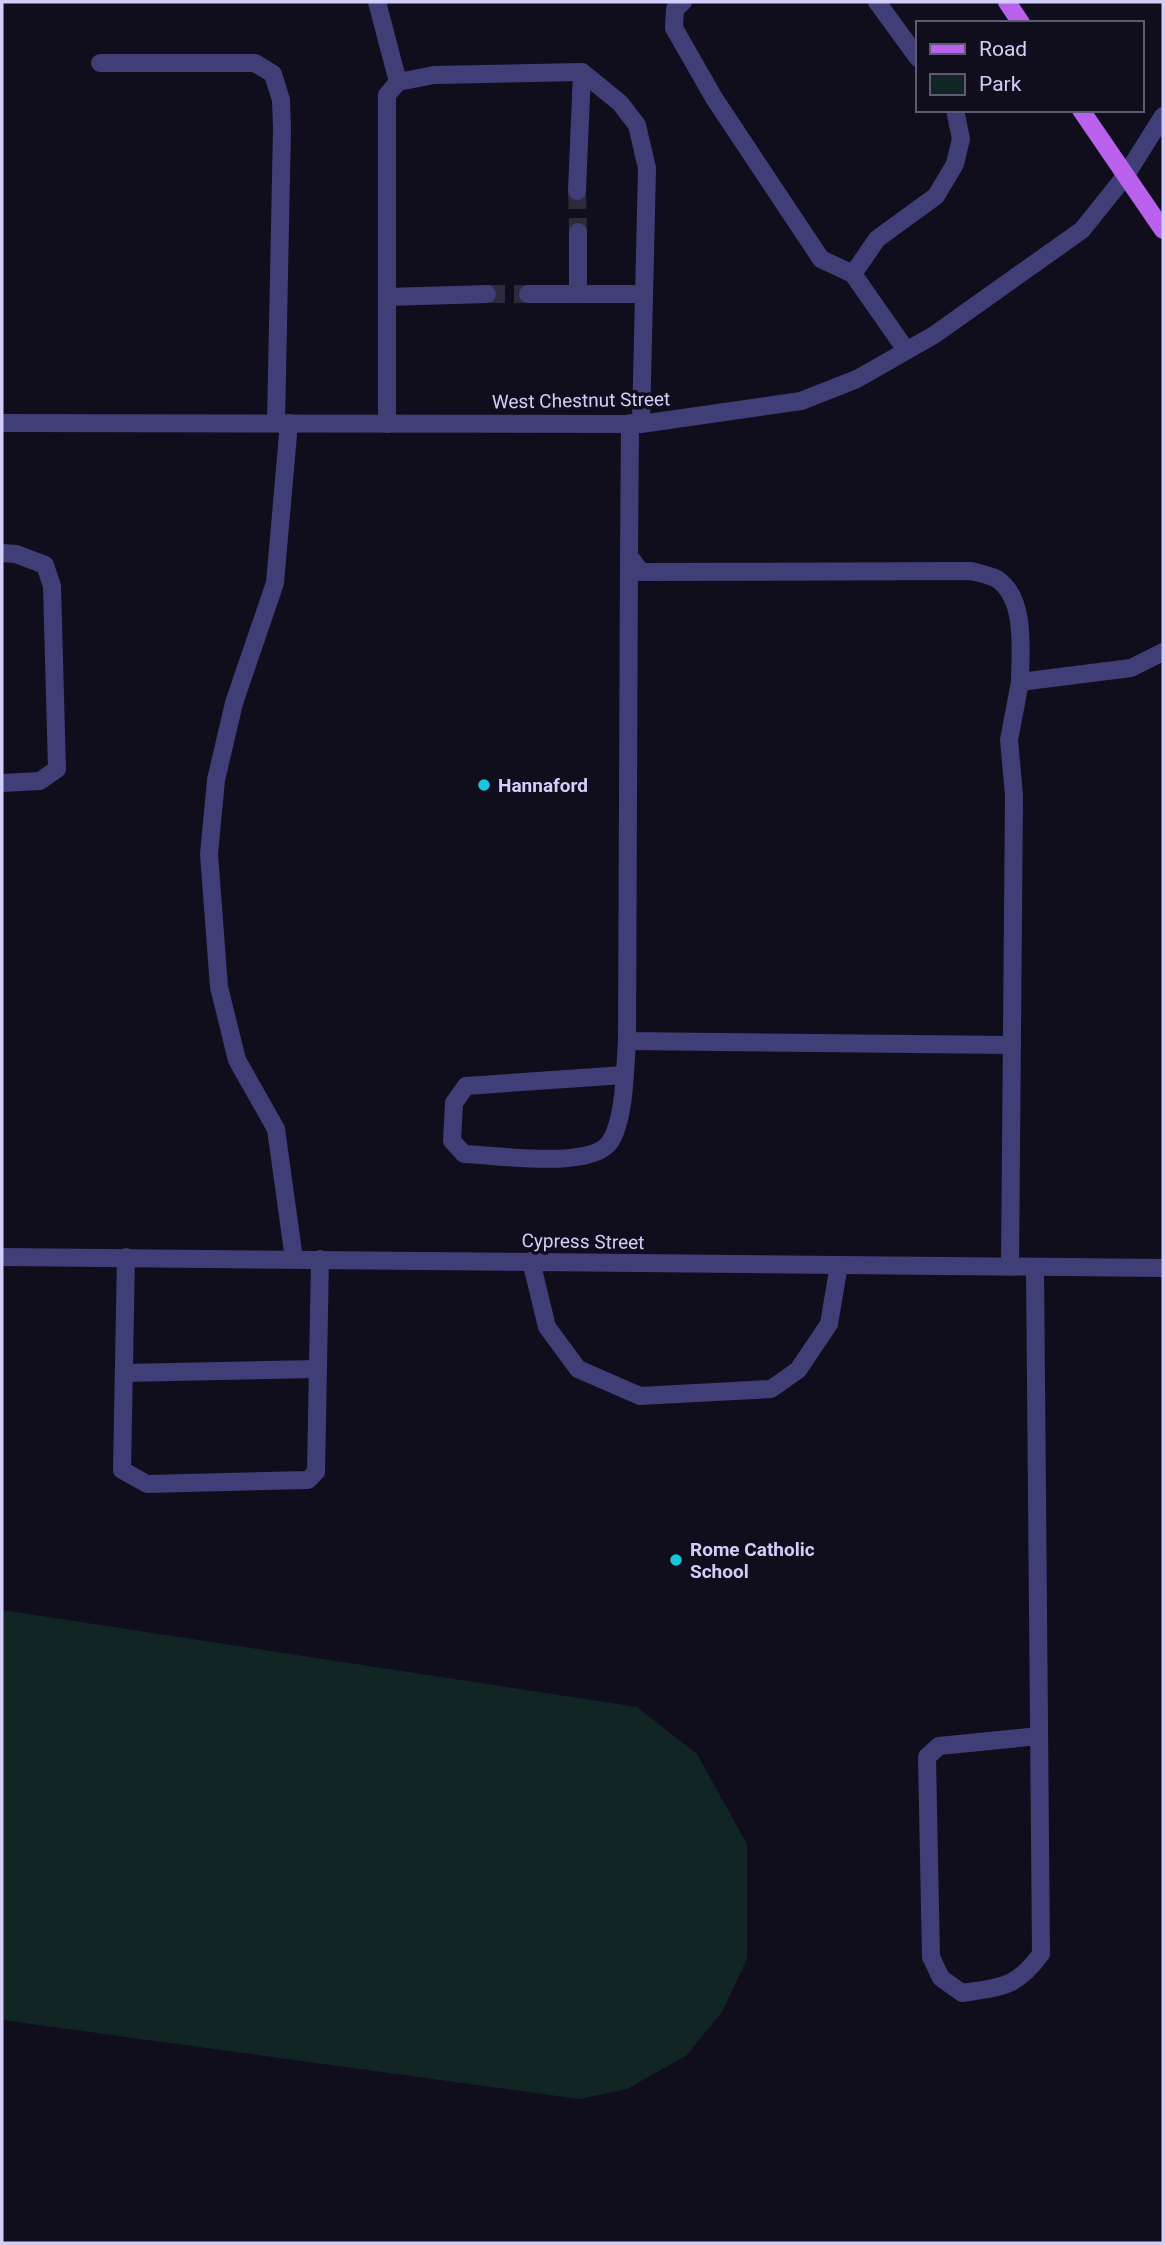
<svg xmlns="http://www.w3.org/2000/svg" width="1165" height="2245" viewBox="0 0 1165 2245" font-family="Roboto,sans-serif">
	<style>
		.green { fill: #112524 }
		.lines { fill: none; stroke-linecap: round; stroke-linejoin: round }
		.minor-tunnel { stroke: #2d2a3d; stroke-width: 18; stroke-dasharray: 18 9; stroke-linecap: butt }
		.minor { stroke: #403e76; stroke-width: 18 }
		.major { stroke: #b961ed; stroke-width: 18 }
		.poi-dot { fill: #19c6db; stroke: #100d1c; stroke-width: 2.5 }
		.labels { text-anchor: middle; stroke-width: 7; stroke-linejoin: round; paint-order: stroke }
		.street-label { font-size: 19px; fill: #d3cef9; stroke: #100d1c }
		.poi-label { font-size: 19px; font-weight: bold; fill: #d3cef9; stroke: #100d1c; text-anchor: start }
	</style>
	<rect width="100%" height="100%" fill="#100d1c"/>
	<polygon class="green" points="2,1610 637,1707 697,1754 747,1844 747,1959 722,2012 686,2056 627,2089 579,2099 2,2020"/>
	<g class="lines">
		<g class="minor-tunnel">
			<polyline points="577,191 578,232"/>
			<polyline points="487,294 528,294"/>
		</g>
		<g class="minor">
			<polyline points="377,2 398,82"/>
			<polyline points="683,2 675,9 674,28 714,98 821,259 853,274 906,350"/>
			<polyline points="877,2 918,58"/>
			<polyline points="100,63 255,63 273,74 281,100 282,128 276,423"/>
			<polyline points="577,191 582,72"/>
			<polyline points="853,274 877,239 936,196 955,164 961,139 955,110"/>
			<polyline points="528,294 644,294"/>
			<polyline points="578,294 578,232"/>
			<polyline points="387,297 487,294"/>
			<polyline points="2,423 641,424 801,401 857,379 934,335 1082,230 1126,175 1163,116"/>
			<polyline points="289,423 275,583 234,703 216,780 209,854 219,987 237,1060 276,1129 294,1259"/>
			<path d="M630,423L629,556L641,572L971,571C979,573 990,575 997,579C1027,599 1020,652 1020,682"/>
			<polyline points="387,424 387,95 398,82 434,75 582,72 620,103 637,125 647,168 641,424"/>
			<polyline points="2,553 16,554 45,565 52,586 57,769 40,781 2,783"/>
			<polyline points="629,556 627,1041 1012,1045"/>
			<path d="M624,1075L466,1086L454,1103L452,1141L464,1154C496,1155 591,1170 610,1142C625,1119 625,1068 627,1041"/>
			<polyline points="2,1257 1163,1268"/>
			<polyline points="126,1257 122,1470 147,1484 308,1480 316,1472 320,1259"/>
			<polyline points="531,1261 547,1327 578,1369 640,1396 771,1389 798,1370 829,1324 839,1265"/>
			<polyline points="1010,1266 1014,795 1009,740 1020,682 1131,668 1163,652"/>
			<path d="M1035,1267L1041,1954C1016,1988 1002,1987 962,1993L941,1978L931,1957L927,1757L939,1746L1039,1736"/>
			<polyline points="125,1373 318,1369"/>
		</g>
		<g class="major">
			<polyline points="1007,2 1021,23"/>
			<polyline points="1081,110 1163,230"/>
		</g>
	</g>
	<g class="poi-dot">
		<circle cx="484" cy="785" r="7"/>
		<circle cx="676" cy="1560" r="7"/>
	</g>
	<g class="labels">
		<g class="street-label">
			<text transform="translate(581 400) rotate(-1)" y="7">West Chestnut Street</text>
			<text transform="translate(583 1241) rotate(1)" y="7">Cypress Street</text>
		</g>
		<g class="poi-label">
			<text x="498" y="792">Hannaford</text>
			<text x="690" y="1556">Rome Catholic<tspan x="690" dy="22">School</tspan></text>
		</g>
	</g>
	<rect width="1165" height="2245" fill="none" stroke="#d3cef9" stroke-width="7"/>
	<rect x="916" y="21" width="228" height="91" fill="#100d1c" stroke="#5e5a74" stroke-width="2"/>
	<rect x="930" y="44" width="35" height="10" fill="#b961ed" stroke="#5e5a74" stroke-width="2"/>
	<text x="979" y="56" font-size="21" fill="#d3cef9">Road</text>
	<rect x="930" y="74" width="35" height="21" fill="#112524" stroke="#5e5a74" stroke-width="2"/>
	<text x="979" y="91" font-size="21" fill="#d3cef9">Park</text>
</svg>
